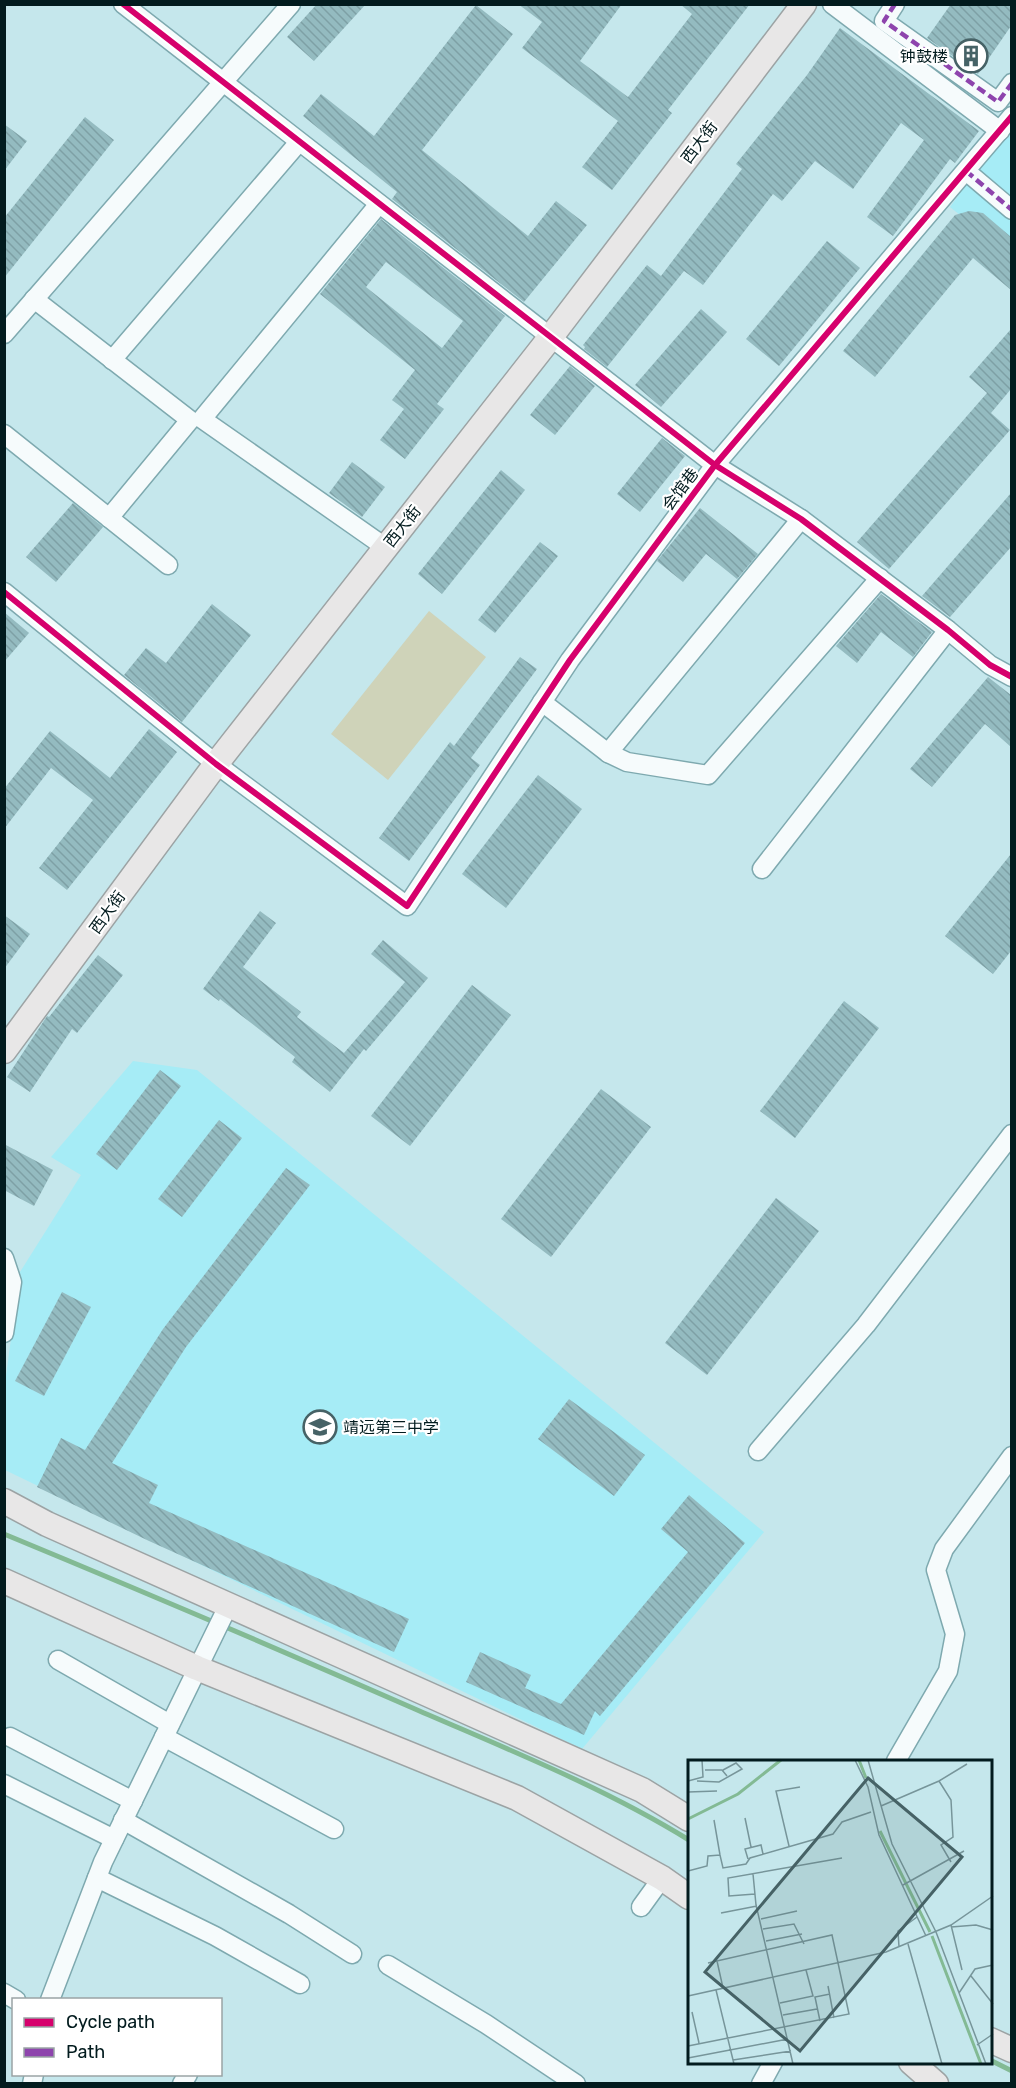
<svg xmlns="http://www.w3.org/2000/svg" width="1016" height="2088" viewBox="0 0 1016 2088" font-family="Rubik,'Noto Sans SC',sans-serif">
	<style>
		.built { fill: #a6ecf6 }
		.park { fill: #cfd3b9 }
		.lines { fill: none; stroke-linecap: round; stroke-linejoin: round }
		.stream { stroke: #83ba94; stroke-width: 5 }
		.building { fill: url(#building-back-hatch); fill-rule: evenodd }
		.minor-casing { stroke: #7ea9af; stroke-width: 21 }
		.major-casing { stroke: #9ca3a4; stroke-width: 27 }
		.minor { stroke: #f6fbfc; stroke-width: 18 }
		.major { stroke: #e8e7e7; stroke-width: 24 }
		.quiet { stroke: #8e44ad; stroke-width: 4.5; stroke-dasharray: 9 4.5; stroke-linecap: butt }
		.cycleway-casing { stroke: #fff; stroke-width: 10 }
		.cycleway { stroke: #d6006c; stroke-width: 6 }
		.labels { text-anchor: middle; stroke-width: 4.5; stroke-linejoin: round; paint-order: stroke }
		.poi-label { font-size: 16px; fill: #021b1e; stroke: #fff; text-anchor: end }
		.street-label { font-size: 16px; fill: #021b1e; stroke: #fff }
		.inset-river { fill: none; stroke: #83ba94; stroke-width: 3 }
		.inset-road { fill: none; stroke: #77959a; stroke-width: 1.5 }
		.view { fill: #466266; fill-opacity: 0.15; stroke: #466266; stroke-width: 3 }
		.inset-edge { fill: none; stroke: #021b1e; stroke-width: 3 }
	</style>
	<defs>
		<pattern id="building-back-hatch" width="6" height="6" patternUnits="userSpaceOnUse" patternTransform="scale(1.5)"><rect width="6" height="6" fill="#94bbc0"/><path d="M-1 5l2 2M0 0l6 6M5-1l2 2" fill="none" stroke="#7ea0a5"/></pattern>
	</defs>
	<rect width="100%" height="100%" fill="#c5e7ec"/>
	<g class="built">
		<polygon points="1011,122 1011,256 950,207"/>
		<polygon points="133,1061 197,1070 764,1532 582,1749 5,1470 5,1383 20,1272 81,1175 51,1157"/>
	</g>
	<polygon class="park" points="429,611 486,657 388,780 331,734"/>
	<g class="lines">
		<g class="stream">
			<path d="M4,1534C142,1591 278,1649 415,1709C507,1749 603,1787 689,1840"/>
			<polyline points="990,2060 1012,2071"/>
		</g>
	</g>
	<g class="building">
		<polygon points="317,4 366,4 314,61 287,37"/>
		<polygon points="518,4 622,4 580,61 628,97 692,14 680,4 750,4 668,110 672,113 612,190 582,167 618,121 522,48 542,22"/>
		<polygon points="951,4 1011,4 1011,26 978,74 927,38"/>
		<polygon points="476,5 513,34 422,150 528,236 556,201 587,225 524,302 392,199 397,192 303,116 321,94 374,136"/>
		<polygon points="840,28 979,131 955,163 950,159 893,236 867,217 924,140 901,123 853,189 815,161 782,201 773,194 703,285 684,271 607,367 584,349 585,347 583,345 647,265 661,276 742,169 736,164 807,75"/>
		<polygon points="85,117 114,140 4,278 4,218"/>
		<polygon points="4,124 27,141 4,171"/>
		<polygon points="969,211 983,213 1011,237 1011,290 973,258 875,377 843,351 955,215"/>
		<path d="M381,219L505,316L437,404L444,409L405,459L380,440L404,409L392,400L415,370L320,294ZM386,262L463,321L442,348L366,287Z"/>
		<polygon points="827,241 860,268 779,366 746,339"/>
		<polygon points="701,309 727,332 661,407 635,385"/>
		<polygon points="1011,329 1011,389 991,413 1010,430 889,569 857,542 987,393 969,377"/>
		<polygon points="570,366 595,386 555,435 530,415"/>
		<polygon points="662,438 685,456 640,512 617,494"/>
		<polygon points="352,462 385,487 362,517 329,493"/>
		<polygon points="501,470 525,490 442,594 418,574"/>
		<polygon points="1011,493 1011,547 950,617 922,596"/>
		<polygon points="73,503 103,527 56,582 26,557"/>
		<polygon points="700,508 758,554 737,579 706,554 683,582 657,561"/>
		<polygon points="540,542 558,556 495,633 478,620"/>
		<polygon points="881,594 932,632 913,657 881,632 857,663 836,646"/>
		<polygon points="212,604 251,635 182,722 124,675 146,648 166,663"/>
		<polygon points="4,612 29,633 4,662"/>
		<polygon points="520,657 537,669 471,758 480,765 409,861 379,838 450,742 454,746"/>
		<polygon points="988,677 1011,695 1011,747 985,724 932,787 910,769"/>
		<polygon points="149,729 177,752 67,890 39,868 93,800 51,768 4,829 4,789 50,731 110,778"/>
		<polygon points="538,775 582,809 506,908 462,874"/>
		<polygon points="1011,854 1011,951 993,974 945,936"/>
		<polygon points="260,911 276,923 243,967 301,1012 297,1017 344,1053 405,982 371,954 383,940 428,978 366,1051 364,1049 330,1092 292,1062 295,1057 220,999 219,1001 203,989"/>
		<polygon points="4,915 30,934 4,969"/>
		<polygon points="98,955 123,975 77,1033 72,1029 30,1092 7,1077 47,1016 49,1017"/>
		<polygon points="472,985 511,1015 410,1146 371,1116"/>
		<polygon points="844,1001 879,1028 795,1138 760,1111"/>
		<polygon points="160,1070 181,1086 117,1170 96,1154"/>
		<polygon points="601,1089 651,1127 551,1257 501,1219"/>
		<polygon points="219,1120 242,1138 182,1217 158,1199"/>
		<polygon points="4,1144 53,1170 34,1206 4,1190"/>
		<polygon points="286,1168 310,1185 186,1347 112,1463 158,1485 149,1503 409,1619 394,1652 149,1541 37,1487 61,1438 85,1450 163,1329"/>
		<polygon points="776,1198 819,1231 707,1375 665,1343"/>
		<polygon points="62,1292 91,1307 44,1396 15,1381"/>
		<polygon points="569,1399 645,1455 614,1496 538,1439"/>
		<polygon points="689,1495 745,1543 600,1716 595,1711 584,1735 466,1682 480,1652 531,1675 525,1688 561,1704 688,1552 661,1529"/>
	</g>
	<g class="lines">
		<defs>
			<g id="minor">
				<polyline points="123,4 715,465 801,519 948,630 990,665 1012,677"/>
				<polyline points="832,4 1000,131"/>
				<polyline points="895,4 884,21 998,102 1012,83"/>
				<polyline points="966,171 1012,210"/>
				<polyline points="379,204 202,419 385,547"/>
				<polyline points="34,299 190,420 109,518"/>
				<polyline points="4,334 291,4"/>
				<polyline points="112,360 299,142"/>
				<polyline points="4,434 168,565"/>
				<polyline points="4,592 216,764 407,906 570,660 715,465 1012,116"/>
				<polyline points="542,702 608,753 627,762 708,775 880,578"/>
				<polyline points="608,753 801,519"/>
				<polyline points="762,869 948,630"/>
				<polyline points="4,1258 12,1282 4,1333"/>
				<polyline points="758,1451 866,1325 1012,1134"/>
				<polyline points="58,1660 170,1724"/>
				<polyline points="10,1737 133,1801"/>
				<polyline points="164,1737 334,1829"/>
				<polyline points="896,1761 948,1671 955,1634 936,1570 944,1549 1012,1456"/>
				<polyline points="4,1784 114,1839"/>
				<polyline points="123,1820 289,1914 352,1954"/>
				<polyline points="97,1878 215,1936 300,1984"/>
				<polyline points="641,1907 662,1878"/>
				<polyline points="388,1965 486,2024 576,2084"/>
				<polyline points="4,1993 16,2000"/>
				<polyline points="50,2000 103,1862 229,1604"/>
				<polyline points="32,2084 34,2074"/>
				<polyline points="182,2084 188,2074"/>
				<polyline points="761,2084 773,2062"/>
			</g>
			<g id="major">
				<polyline points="4,1051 216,764 550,338 804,4"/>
				<polyline points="4,1501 47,1524 642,1790 689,1819"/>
				<polyline points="4,1581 197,1668 517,1798 662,1878 689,1897"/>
				<polyline points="990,2040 1012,2050"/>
				<polyline points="911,2062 936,2084"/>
			</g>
		</defs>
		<use href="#minor" class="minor-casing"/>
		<use href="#major" class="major-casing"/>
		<use href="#minor" class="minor"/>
		<use href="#major" class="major"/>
		<g class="quiet">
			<polyline points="895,4 884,21 998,102 1012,83"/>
			<polyline points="966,171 1012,210"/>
		</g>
		<defs>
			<g id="cycleway">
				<polyline points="123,4 715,465 801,519 948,630 990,665 1012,677"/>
				<polyline points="4,592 216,764 407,906 570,660 715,465 1012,116"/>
			</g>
		</defs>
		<use href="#cycleway" class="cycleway-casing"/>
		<use href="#cycleway" class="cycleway"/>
	</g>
	<defs>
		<symbol id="building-ring" viewBox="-11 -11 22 22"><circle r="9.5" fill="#fff" stroke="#466266" stroke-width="1.5"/><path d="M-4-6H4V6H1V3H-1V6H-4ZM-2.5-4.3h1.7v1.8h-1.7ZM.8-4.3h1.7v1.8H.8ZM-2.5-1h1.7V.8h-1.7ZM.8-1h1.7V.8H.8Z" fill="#466266"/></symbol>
		<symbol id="school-ring" viewBox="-11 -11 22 22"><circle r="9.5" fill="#fff" stroke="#466266" stroke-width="1.5"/><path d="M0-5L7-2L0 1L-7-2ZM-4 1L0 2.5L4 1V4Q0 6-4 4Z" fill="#466266"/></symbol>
	</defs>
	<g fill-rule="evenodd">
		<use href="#building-ring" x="952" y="37" width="38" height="38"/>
		<use href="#school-ring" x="301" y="1408" width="38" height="38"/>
	</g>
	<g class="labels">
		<g class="poi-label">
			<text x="948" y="62">钟鼓楼</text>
			<text x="343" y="1433" text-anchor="start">靖远第三中学</text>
		</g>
		<g class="street-label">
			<text transform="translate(699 142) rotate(-53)" y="6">西大街</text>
			<text transform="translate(680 489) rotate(-53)" y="6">会馆巷</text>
			<text transform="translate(402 526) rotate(-52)" y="6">西大街</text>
			<text transform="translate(107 912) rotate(-54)" y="6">西大街</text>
		</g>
	</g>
	<g transform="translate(688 1760)">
		<rect width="304" height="304" fill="#c5e7ec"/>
		<path class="inset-river" d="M171,0L178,18M0,59L50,34L93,0M192,71L242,172M244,176L293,304"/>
		<path class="inset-road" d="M167,0L180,27L191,75L238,176M180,0L204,84L248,172M17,10H34L39,16M0,21L15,17L14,0M9,21L31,22L54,9L48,3L35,10M251,21L263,40L265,77L253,85L263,102M0,32L29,31M193,46L251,21L279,4M57,58L63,87M26,60L32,95M101,86L88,31L112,27M60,99L57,89L73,85L75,94M0,111L19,106L20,96L32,95L35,108L58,104L62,98L145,74L154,62L183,52M65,114L68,145L105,304M215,125L276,91M67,134L41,136L40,118L154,98M33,153L69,146M73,159L109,151M263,165L274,210M263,167L288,165L305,170M75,169L106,164L116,184M248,172L298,304M78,181L114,174M220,184L254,304M211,187L210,171L229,157M29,201L35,228M283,216L305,244M140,226L146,258M28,230L46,304M271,233L287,209L305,205M0,236L198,192L263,165L305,136M92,243L125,236L118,210M4,252L11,283M95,255L129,249M132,261L127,237L142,234M289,285L305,274M0,286L161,254L144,175L20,203M0,298L100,279M45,300L103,291"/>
		<path class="view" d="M180,18L274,97L112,291L17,212Z"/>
		<rect width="304" height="304" class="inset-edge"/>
	</g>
	<rect width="1016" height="2088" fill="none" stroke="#021b1e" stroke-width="12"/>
	<rect x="12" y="1998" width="210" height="78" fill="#ffffff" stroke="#9aa4a5" stroke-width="1.5"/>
	<rect x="24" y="2018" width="30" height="9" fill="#d6006c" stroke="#9aa4a5" stroke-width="1.5"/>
	<text x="66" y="2028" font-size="18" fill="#021b1e">Cycle path</text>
	<rect x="24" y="2048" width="30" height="9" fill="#8e44ad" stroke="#9aa4a5" stroke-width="1.5"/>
	<text x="66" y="2058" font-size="18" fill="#021b1e">Path</text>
</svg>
